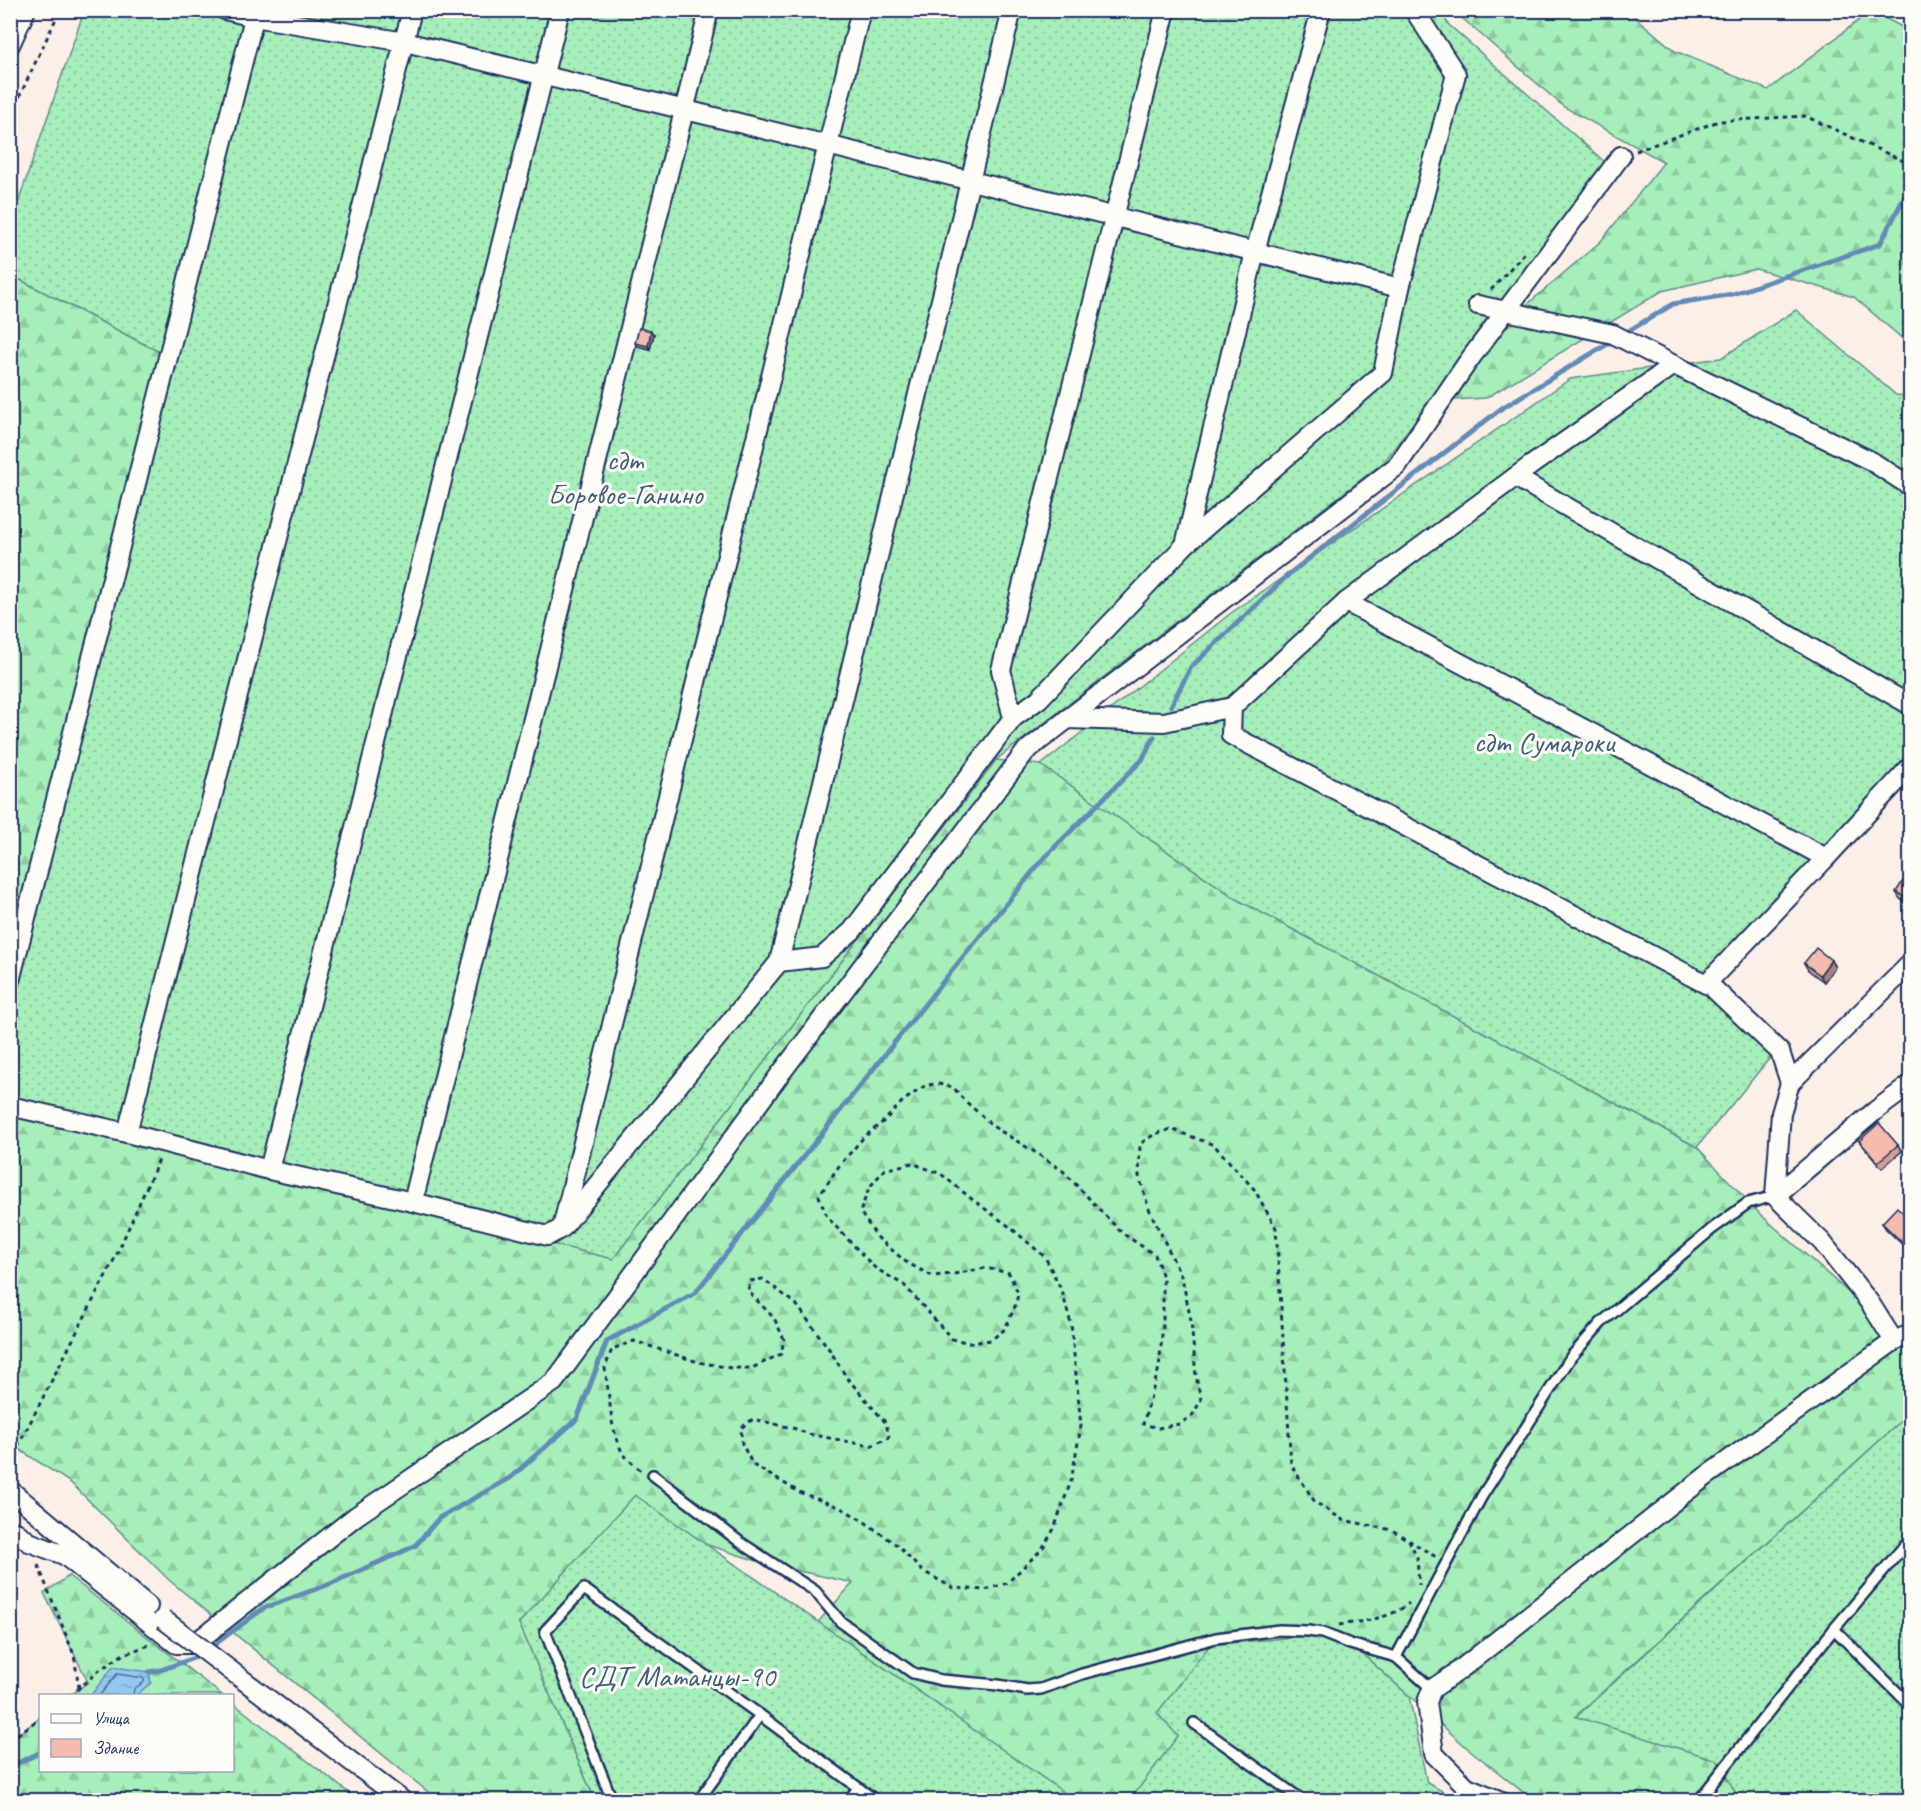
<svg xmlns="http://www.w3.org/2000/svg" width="1921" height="1811" viewBox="0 0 1921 1811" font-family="Caveat,sans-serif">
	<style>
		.forest { fill: url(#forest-firs); stroke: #608e8c; stroke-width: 1.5 }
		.garden { fill: url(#garden-dots); stroke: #608e8c; stroke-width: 1.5 }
		.water { fill: url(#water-ripples); stroke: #628bb6; stroke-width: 1.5 }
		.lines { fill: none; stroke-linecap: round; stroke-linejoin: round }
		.shore { stroke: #4b6d99; stroke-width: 1.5 }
		.stream { stroke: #628bb6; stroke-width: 5 }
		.lane-casing { stroke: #1b2f5e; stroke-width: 14 }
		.street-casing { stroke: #1b2f5e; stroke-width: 22 }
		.path { stroke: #1b2f5e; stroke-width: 3; stroke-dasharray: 4.5 4.5; stroke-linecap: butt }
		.lane { stroke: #fdfcf7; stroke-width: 9 }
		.street { stroke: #fdfcf7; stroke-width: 18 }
		.street-bridge-casing { stroke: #1b2f5e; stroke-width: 22; stroke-linecap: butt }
		.street-bridge { stroke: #fdfcf7; stroke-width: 18 }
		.wall { fill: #d3a196; stroke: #1b2f5e; stroke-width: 1.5 }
		.shaded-wall { fill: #ac837a; stroke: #1b2f5e; stroke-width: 1.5 }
		.building { fill: #f5bbae; stroke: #1b2f5e; stroke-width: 1.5 }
		.labels { text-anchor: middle; stroke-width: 6; stroke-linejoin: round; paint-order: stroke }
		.park-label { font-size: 30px; fill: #3e5f75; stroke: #fdfcf7 }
	</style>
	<defs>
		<pattern id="forest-firs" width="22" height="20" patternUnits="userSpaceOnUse" patternTransform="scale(1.5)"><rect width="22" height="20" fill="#a6eeba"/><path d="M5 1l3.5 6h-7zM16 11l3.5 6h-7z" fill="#8ecca2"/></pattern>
		<pattern id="garden-dots" width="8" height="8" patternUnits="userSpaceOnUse" patternTransform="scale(1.5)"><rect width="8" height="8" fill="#a6eeba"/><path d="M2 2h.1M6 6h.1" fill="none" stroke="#8ecca2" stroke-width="1.8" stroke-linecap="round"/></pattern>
		<pattern id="water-ripples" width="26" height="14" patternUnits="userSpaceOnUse" patternTransform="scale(1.5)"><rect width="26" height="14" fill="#92c9f1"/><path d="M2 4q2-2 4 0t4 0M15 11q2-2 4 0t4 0" fill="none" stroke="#7dadd1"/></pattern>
	</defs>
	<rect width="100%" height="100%" fill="#fbefe8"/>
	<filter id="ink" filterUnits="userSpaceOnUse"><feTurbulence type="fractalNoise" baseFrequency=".0167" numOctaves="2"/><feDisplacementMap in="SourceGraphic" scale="12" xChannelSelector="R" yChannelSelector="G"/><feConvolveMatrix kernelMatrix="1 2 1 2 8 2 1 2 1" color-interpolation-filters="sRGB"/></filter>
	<g filter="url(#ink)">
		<g class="forest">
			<polygon points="1454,11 1628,11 1675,51 1768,90 1871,11 1910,31 1910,156 1909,163 1910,168 1910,337 1904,340 1854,297 1756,269 1662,291 1486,398 1454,400 1501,327 1601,241 1664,162 1564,107"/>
			<polygon points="11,275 175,360 11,961"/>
			<polygon points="996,760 1041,765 1240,901 1697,1147 1760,1214 1910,1347 1910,1413 1576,1716 1717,1760 1740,1800 1533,1800 1465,1746 1339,1633 1178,1736 1174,1800 1026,1800 940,1706 818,1622 853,1583 763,1563 702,1543 519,1623 595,1800 438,1800 170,1581 71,1483 11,1444 10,1110 613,1259"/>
			<polygon points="69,1576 222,1695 71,1695 88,1682 44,1593"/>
			<polygon points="233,1703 358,1800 11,1800 10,1740 40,1718 40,1770 232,1770"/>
		</g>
		<g class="garden">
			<polygon points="84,11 1440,11 1449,25 1605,162 1385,461 996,760 613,1259 11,1110 11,961 175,360 11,275 11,223"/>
			<polygon points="1796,310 1896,395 1910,396 1910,767 1706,983 1773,1054 1697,1147 1240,901 1041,765 1231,613 1570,379 1721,358"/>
			<polygon points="1910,1413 1910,1800 1740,1800 1717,1760 1576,1717"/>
			<polygon points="635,1495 1075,1800 595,1800 519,1623"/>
			<polygon points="1339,1633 1409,1696 1427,1783 1459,1800 1130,1800 1178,1736 1157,1713 1210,1645"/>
		</g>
		<polygon class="water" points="113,1667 149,1672 151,1683 136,1695 91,1695"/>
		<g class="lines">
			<polyline class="shore" points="99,1696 117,1674 144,1678 144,1682 134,1689 133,1696"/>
			<g class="stream">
				<polyline points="1622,335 1673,304 1733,294 1880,244 1910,186"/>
				<polyline points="1171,706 1191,667 1289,574 1502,408 1614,340"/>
				<polyline points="149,1672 161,1670 199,1656 264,1608 330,1584 415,1546 439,1518 510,1478 577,1419 607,1341 695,1293 937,989 1043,859 1142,760 1154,737"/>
				<polyline points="10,1767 39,1753"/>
			</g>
			<defs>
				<g id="lane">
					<polyline points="653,1475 740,1542 815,1591 841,1622 913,1673 941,1680 998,1685 1027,1690 1041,1689 1082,1674 1216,1638 1279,1630 1308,1631 1322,1633 1350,1644 1396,1657 1432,1689"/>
					<polyline points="1910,1539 1834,1629 1910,1705"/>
					<polyline points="1396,1657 1482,1496 1571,1357 1601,1323 1712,1229 1748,1203 1775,1196"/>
					<polyline points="1194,1723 1302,1800"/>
					<polyline points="612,1800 545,1631 584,1589 760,1715 875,1800"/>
					<polyline points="699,1800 760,1715"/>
					<polyline points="849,1800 858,1788"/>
					<polyline points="1699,1800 1834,1629"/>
				</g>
				<g id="street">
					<polyline points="225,10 254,17 405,42 735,122 1400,288"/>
					<polyline points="10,45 26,10"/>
					<polyline points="1674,365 1871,461 1910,486"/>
					<polyline points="1515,477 1910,705"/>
					<polyline points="1185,545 1255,252 1321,10"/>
					<polyline points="1346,602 1826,858 1910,767"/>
					<polyline points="1232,707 1231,735 1706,984 1826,858"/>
					<polyline points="1013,718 1001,670 1166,10"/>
					<polyline points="1067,719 1164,722 1232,707 1346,602 1530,466 1674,365 1613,334 1478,305"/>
					<polyline points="779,962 822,957 852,931 1013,718 1039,699 1185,545 1383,373 1400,288 1456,74 1414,10"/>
					<polyline points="10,981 256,10"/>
					<polyline points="1715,990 1780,1052 1790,1083 1781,1113 1775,1196 1822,1242 1870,1303 1894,1341"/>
					<polyline points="1790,1083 1910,964"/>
					<polyline points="10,1106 127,1133 269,1170 413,1202 548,1236 562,1228 779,962 1012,10"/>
					<polyline points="127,1133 412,10"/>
					<polyline points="269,1170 560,10"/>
					<polyline points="1775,1196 1875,1111 1910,1085"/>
					<polyline points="413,1202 709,10"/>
					<polyline points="563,1224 861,10"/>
					<polyline points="10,1490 148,1606"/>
					<polyline points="10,1535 16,1532 29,1542 64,1555 176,1644 194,1644 356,1516 554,1382 778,1077 1026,751 1397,466 1467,363 1621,156"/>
					<polyline points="230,1670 402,1800"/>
					<polyline points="1499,1800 1467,1787 1434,1754 1427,1702 1432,1689 1457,1672 1705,1477 1894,1341 1910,1334"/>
				</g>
			</defs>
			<use href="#lane" class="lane-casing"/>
			<use href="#street" class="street-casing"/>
			<g class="path">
				<polyline points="1636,151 1719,121 1805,116 1910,164"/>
				<polyline points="10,186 12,180 15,106 60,10"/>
				<polyline points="1491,290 1527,250"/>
				<polyline points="640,1470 622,1453 613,1427 605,1368 612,1349 634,1341 698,1362 731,1368 752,1368 781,1354 784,1339 774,1318 748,1291 750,1281 763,1279 796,1304 829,1349 847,1378 886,1423 889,1437 871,1446 808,1434 796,1429 753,1419 741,1428 742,1444 753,1465 799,1492 841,1508 862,1520 897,1545 921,1570 953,1588 985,1590 1007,1583 1042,1549 1054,1529 1071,1481 1081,1426 1071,1324 1062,1291 1045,1257 1010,1227 973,1200 941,1174 912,1163 884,1170 869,1188 860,1212 878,1238 906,1262 932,1276 954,1274 986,1268 1009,1273 1018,1293 1016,1304 1005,1329 991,1340 971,1343 952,1339 904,1285 875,1268 840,1231 827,1217 819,1196 839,1166 863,1138 884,1121 903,1101 926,1085 939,1084 953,1087 963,1099 994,1127 1038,1154 1063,1171 1122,1233 1155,1255 1163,1277 1163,1324 1159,1368 1143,1424 1158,1428 1179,1424 1192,1416 1201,1400 1196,1376 1191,1321 1182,1278 1149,1209 1139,1176 1140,1144 1155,1134 1171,1129 1214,1145 1254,1189 1276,1228 1291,1465 1315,1502 1343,1520 1392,1530 1436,1557"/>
				<polyline points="12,1473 17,1448 117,1254 159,1159"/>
				<polyline points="1409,1540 1417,1557 1419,1585"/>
				<polyline points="38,1565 74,1655 79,1688"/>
				<path d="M1339,1625C1364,1621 1390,1619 1409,1603"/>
				<polyline points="70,1696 97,1672 122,1655 149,1645"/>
				<polyline points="10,1740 40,1718"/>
			</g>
			<use href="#lane" class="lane"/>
			<use href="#street" class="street"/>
			<defs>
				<polyline id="street-bridge" points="163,1619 230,1670"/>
			</defs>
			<use href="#street-bridge" class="street-bridge-casing"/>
			<use href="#street-bridge" class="street-bridge"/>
		</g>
		<g class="wall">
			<polygon points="654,334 650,349 637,346 635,343"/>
			<polygon points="1911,885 1911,905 1900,899 1896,892"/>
			<polygon points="1804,963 1835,967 1824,982 1808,970"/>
			<polygon points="1859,1141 1898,1145 1902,1151 1882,1168"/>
			<polygon points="1911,1220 1911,1248 1908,1250 1886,1229 1882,1223"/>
		</g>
		<g class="shaded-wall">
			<polygon points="651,331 654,334 650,349 648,346"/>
			<polygon points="1831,960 1835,967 1824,982 1820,975"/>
		</g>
		<g class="building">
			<polygon points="639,328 651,331 648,346 635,343"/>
			<polygon points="1903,881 1911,885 1911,901 1896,892"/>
			<polygon points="1816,948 1831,960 1820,975 1804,963"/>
			<polygon points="1879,1123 1898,1145 1878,1162 1859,1141"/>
			<polygon points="1897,1207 1911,1220 1911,1237 1904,1244 1882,1223"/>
		</g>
	</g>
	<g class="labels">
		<g class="park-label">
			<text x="625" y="470">сдт<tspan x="625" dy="34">Боровое-Ганино</tspan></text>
			<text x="1544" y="752">сдт Сумароки</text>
			<text x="677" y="1686">СДТ Матанцы-90</text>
		</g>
	</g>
	<rect width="1921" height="1811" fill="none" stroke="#fdfcf7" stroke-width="36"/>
	<rect x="18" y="18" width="1885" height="1775" fill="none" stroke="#1b2f5e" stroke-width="2" filter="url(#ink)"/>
	<rect x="39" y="1694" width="195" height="78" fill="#fdfcf7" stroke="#a3aaba" stroke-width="1.5"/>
	<rect x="51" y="1714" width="30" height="9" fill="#fdfcf7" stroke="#a3aaba" stroke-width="1.5"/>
	<text x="93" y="1724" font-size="18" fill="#1b2f5e">Улица</text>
	<rect x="51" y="1739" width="30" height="18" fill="#f5bbae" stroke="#a3aaba" stroke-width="1.5"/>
	<text x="93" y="1754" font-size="18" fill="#1b2f5e">Здание</text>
</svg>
